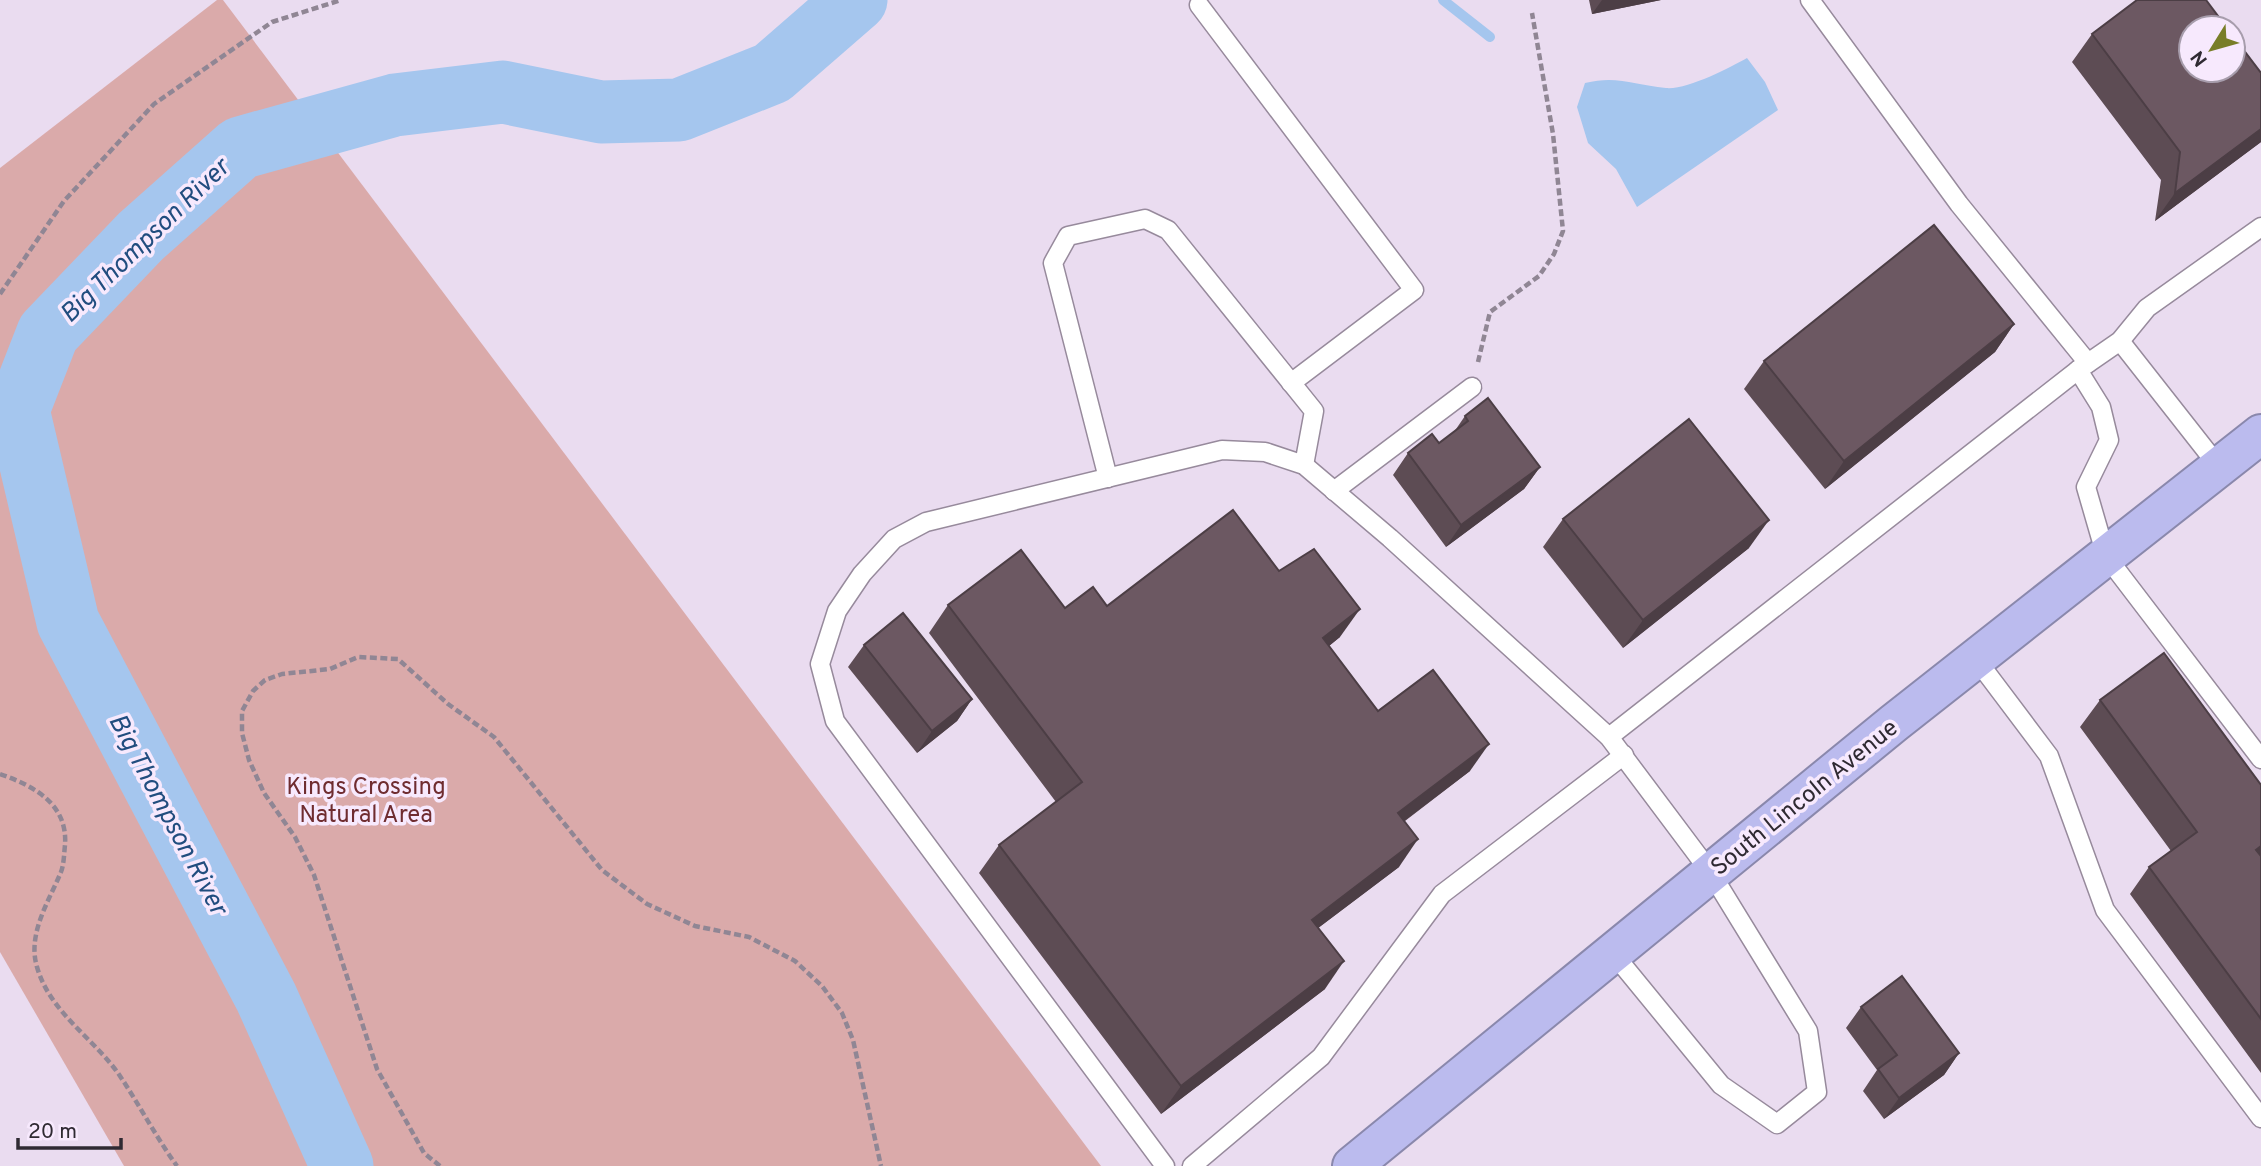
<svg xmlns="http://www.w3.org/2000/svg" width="2261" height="1166" viewBox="0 0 2261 1166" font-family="Overpass,sans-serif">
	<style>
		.green { fill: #daaaaa }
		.water { fill: #a5c6ee }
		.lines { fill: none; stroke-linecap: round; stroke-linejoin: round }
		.stream { stroke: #a5c6ee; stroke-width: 10 }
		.river { stroke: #a5c6ee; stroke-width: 63 }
		.lane-casing { stroke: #978a9c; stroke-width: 21 }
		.highway-casing { stroke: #8a88ac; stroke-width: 42 }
		.path { stroke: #908694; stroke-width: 4.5; stroke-dasharray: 7 3.5; stroke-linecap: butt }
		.lane { stroke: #fff; stroke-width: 18 }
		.highway { stroke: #bbe; stroke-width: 38 }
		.wall { fill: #5d4c54 }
		.shaded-wall { fill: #4c3e45 }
		.building { fill: #6c5862; stroke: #4c3e45; stroke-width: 2 }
		.labels { text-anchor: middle; stroke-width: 7; stroke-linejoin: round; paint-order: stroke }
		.park-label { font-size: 24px; fill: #6f2c30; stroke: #f7e9fd }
		.street-label { font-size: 24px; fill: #2f2a32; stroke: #f7e9fd }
		.water-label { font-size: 26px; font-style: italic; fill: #214d7f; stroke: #f7e9fd }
	</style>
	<rect width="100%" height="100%" fill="#eadcf0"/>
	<polygon class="green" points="217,0 223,0 1101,1166 124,1166 0,952 0,168"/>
	<path class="water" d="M1747,58L1765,82L1778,110L1637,207L1616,169L1588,143L1577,107L1585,83C1617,75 1634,85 1666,88C1687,90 1729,68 1747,58Z"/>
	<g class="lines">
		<polyline class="stream" points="1443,0 1490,37"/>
		<polyline class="river" points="342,1166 266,997 68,622 18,410 48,333 141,236 240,148 395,105 503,92 601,112 679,110 772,73 856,0"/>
		<defs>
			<g id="lane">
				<polyline points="1810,0 1959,204 2088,363"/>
				<polyline points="1199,5 1414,290 1291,383"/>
				<polyline points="2120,341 2219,467"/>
				<polyline points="2078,370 2101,407 2109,440 2086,487 2106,556 2261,759"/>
				<polyline points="1108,478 1053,263 1068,236 1145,219 1168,230 1314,411 1304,465"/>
				<polyline points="1334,491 1472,387"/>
				<polyline points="1976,659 2049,756 2105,910 2261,1118"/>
				<polyline points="1609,737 2078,370 2120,341 2147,308 2261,227"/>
				<polyline points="1165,1166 835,721 820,664 837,611 862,574 894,539 926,522 1222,450 1265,452 1304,465 1390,538 1609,737 1711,873 1808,1031 1817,1092 1777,1124 1721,1085 1612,952"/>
				<polyline points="1192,1166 1321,1057 1442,894 1624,755"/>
			</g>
			<polyline id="highway" points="1352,1166 1894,723 2261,434"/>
		</defs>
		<use href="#lane" class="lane-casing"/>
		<use href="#highway" class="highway-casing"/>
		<g class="path">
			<polyline points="0,294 64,201 154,104 272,22 341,0"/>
			<polyline points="1478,362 1490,312 1539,276 1554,254 1563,231 1553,134 1532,13"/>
			<path d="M0,774C34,786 68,804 65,845C64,854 64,864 61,872C49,901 27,934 37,967C50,1013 95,1039 120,1076C140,1106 156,1137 177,1166"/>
			<polyline points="440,1166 424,1153 377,1069 314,875 295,837 264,793 249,760 242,733 242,711 253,691 265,680 282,674 330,669 358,657 398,659 448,704 494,737 602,870 647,904 695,926 749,937 795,961 822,986 842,1013 853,1040 881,1166"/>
		</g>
		<use href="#lane" class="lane"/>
		<use href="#highway" class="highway"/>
	</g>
	<g class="wall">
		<polygon points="1589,0 1661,0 1592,14"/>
		<polygon points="2092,34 2261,73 2261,142 2155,221 2161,180 2072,62"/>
		<polygon points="2014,324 1995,352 1825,489 1744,389 1764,361"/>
		<polygon points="1465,416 1540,467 1524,489 1446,547 1393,475 1408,453 1439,443 1454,432"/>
		<polygon points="1563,519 1749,548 1623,648 1543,547"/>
		<polygon points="1279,571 1340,637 1329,646 1378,711 1470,771 1405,821 1399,867 1318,928 1325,989 1161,1114 979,873 999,845 1056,802 929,633 948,605 1065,608 1107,606"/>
		<polygon points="864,645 972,699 957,721 917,753 848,667"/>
		<polygon points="2100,700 2261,785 2261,1073 2130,894 2149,867 2171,851 2080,727"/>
		<polygon points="1861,1007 1959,1053 1944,1075 1884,1119 1863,1091 1877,1070 1846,1028"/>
	</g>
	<g class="shaded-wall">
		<polygon points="1602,0 1661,0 1592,14"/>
		<polygon points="2261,129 2261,142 2155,221 2175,193"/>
		<polygon points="2014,324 1995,352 1825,489 1844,461"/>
		<polygon points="1540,467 1524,489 1446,547 1461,525"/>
		<polygon points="1769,520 1749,548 1623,648 1643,620"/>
		<polygon points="1360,609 1340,637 1304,666 1323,638"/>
		<polygon points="972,699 957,721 917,753 932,731"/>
		<polygon points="1489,744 1470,771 1379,840 1398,813"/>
		<polygon points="1418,839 1399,867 1293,947 1312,920"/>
		<polygon points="2261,846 2261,860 2256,850"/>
		<polygon points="1344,961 1325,989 1161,1114 1181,1086"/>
		<polygon points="1959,1053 1944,1075 1884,1119 1899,1098"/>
	</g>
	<g class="building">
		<polygon points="2137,0 2206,0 2227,28 2191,28 2191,70 2233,70 2233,36 2261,73 2261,129 2175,193 2180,152 2092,34"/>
		<polygon points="1934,225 2014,324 1844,461 1764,361"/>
		<polygon points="1488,398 1540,467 1461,525 1408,453 1432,434 1439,443 1468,421 1465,416"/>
		<polygon points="1689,419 1769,520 1643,620 1563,519"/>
		<polygon points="1233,510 1279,571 1314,549 1360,609 1323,638 1378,711 1433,670 1489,744 1398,813 1418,839 1312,920 1344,961 1181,1086 999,845 1082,782 948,605 1021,550 1065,608 1093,587 1107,606"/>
		<polygon points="903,613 972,699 932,731 864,645"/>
		<polygon points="2164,653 2261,785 2261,846 2256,850 2261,856 2261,1019 2149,867 2197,832 2100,700"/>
		<polygon points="1902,976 1959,1053 1899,1098 1878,1069 1897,1055 1861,1007"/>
	</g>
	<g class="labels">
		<g class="park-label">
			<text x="366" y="794">Kings Crossing<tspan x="366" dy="28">Natural Area</tspan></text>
		</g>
		<g class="street-label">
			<text transform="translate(1804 797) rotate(-39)" y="8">South Lincoln Avenue</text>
		</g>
		<g class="water-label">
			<text transform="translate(144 240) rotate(-44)" y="9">Big Thompson River</text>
			<text transform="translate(169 814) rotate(62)" y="9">Big Thompson River</text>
		</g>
	</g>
	<g transform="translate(2212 49) rotate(233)"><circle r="33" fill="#f7e9fd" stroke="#a79dac" stroke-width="2"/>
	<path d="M0-5L12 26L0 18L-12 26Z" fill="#797e28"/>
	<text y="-10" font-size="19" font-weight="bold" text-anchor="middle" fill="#2f2a32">N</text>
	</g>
	<path d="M18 1138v10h103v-10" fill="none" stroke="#2f2a32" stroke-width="3.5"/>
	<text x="28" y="1138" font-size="21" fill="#2f2a32" stroke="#f7e9fd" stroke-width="5" paint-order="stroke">20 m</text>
</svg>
